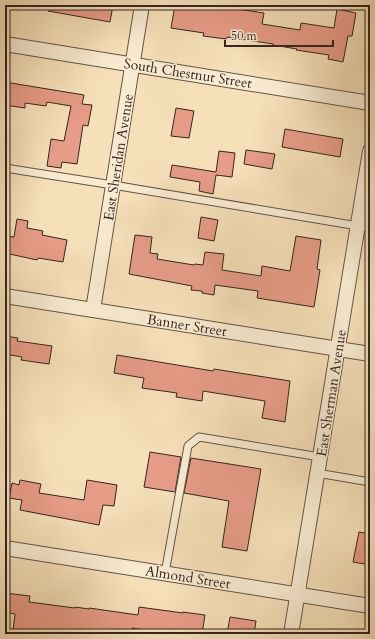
<svg xmlns="http://www.w3.org/2000/svg" width="375" height="639" viewBox="0 0 375 639" font-family="Cardo,serif">
	<style>
		.building { fill: #e79c88; stroke: #352520 }
		.lines { fill: none; stroke-linecap: round; stroke-linejoin: round }
		.service-casing { stroke: #655446; stroke-width: 9 }
		.minor-casing { stroke: #655446; stroke-width: 16 }
		.service { stroke: #f9ebd2; stroke-width: 7 }
		.minor { stroke: #f9ebd2; stroke-width: 14 }
		.labels { text-anchor: middle; stroke-width: 3; stroke-linejoin: round; paint-order: stroke }
		.street-label { font-size: 14px; fill: #352520; stroke: #f9ebd2 }
	</style>
	<rect width="100%" height="100%" fill="#f6e0ba"/>
	<filter id="stains"><feTurbulence type="fractalNoise" baseFrequency=".005" numOctaves="4"/><feColorMatrix values="0 0 0 0 .2 0 0 0 0 .09 0 0 0 0 .02 0 0 0 .5 -.17"/></filter>
	<radialGradient id="worn" r=".72"><stop offset=".6" stop-color="#630" stop-opacity="0"/><stop offset="1" stop-color="#630" stop-opacity=".3"/></radialGradient>
	<g class="building">
		<polygon points="49,5 113,5 110,22 48,11"/>
		<polygon points="175,5 232,5 231,8 264,13 262,24 300,30 301,23 334,28 337,9 356,13 352,36 348,36 343,62 328,59 329,55 296,50 297,49 273,45 273,44 227,37 226,39 203,36 204,33 171,28"/>
		<polygon points="5,82 84,95 82,104 92,105 88,126 83,125 77,164 62,162 61,168 47,166 51,139 64,141 71,106 47,102 46,106 25,103 25,108 5,105"/>
		<polygon points="176,108 194,111 189,138 171,136"/>
		<polygon points="285,129 343,139 340,157 282,147"/>
		<polygon points="246,150 275,154 272,169 244,164"/>
		<polygon points="219,151 235,153 232,177 216,175 213,194 199,191 200,182 170,177 172,165 216,172"/>
		<polygon points="201,217 218,220 214,241 198,238"/>
		<polygon points="17,219 28,221 27,228 43,231 42,235 67,240 63,262 38,258 37,260 5,253 5,236 14,237"/>
		<polygon points="135,235 152,237 150,253 158,254 157,259 194,265 195,264 203,265 205,252 224,254 222,270 261,276 262,266 290,271 296,236 321,240 317,269 320,270 314,307 257,298 258,291 215,285 214,295 202,293 202,291 191,290 192,286 129,274"/>
		<polygon points="5,336 18,338 17,341 52,346 49,364 21,360 22,357 5,354"/>
		<polygon points="117,355 213,371 214,369 290,381 285,422 262,418 265,401 203,391 202,401 176,397 177,393 142,388 144,378 114,373"/>
		<polygon points="150,452 181,457 175,492 144,487"/>
		<polygon points="191,458 261,469 247,551 222,547 229,501 184,493"/>
		<polygon points="20,480 41,484 39,493 84,500 87,480 117,485 114,506 103,505 99,525 20,510 22,500 9,498 12,483 19,485"/>
		<polygon points="359,532 370,534 370,565 353,562"/>
		<polygon points="5,593 30,596 29,602 75,608 75,607 89,609 89,608 138,615 139,607 183,613 183,612 205,615 202,634 169,634 132,628 131,634 59,634 26,630 25,632 13,630 15,614 5,612"/>
		<polygon points="230,617 256,621 254,634 227,634"/>
	</g>
	<g class="lines">
		<defs>
			<g id="service">
				<polyline points="5,168 113,185 370,228"/>
				<polyline points="317,473 370,482"/>
				<polyline points="165,573 188,446 199,437 320,457"/>
			</g>
			<g id="minor">
				<polyline points="5,44 370,103"/>
				<polyline points="5,296 370,354"/>
				<polyline points="93,310 142,5"/>
				<polyline points="5,548 370,606"/>
				<polyline points="291,634 370,151"/>
			</g>
		</defs>
		<use href="#service" class="service-casing"/>
		<use href="#minor" class="minor-casing"/>
		<use href="#service" class="service"/>
		<use href="#minor" class="minor"/>
	</g>
	<g class="labels">
		<g class="street-label">
			<text transform="translate(188 73) rotate(9)" y="5">South Chestnut Street</text>
			<text transform="translate(118 157) rotate(-81)" y="5">East Sheridan Avenue</text>
			<text transform="translate(187 325) rotate(9)" y="5">Banner Street</text>
			<text transform="translate(331 393) rotate(-81)" y="5">East Sherman Avenue</text>
			<text transform="translate(188 577) rotate(9)" y="5">Almond Street</text>
		</g>
	</g>
	<rect width="375" height="639" fill="none" stroke="#f6e0ba" stroke-width="20"/>
	<rect x="6" y="6" width="363" height="627" fill="none" stroke="#352520" stroke-width="2"/>
	<rect x="10" y="10" width="355" height="619" fill="none" stroke="#352520"/>
	<path d="M225 40v6h108v-6" fill="none" stroke="#352520" stroke-width="2"/>
	<text x="231" y="40" font-size="12" fill="#352520" stroke="#f9ebd2" stroke-width="3" paint-order="stroke">50 m</text>
	<rect width="100%" height="100%" filter="url(#stains)"/>
	<rect width="100%" height="100%" fill="url(#worn)"/>
</svg>
